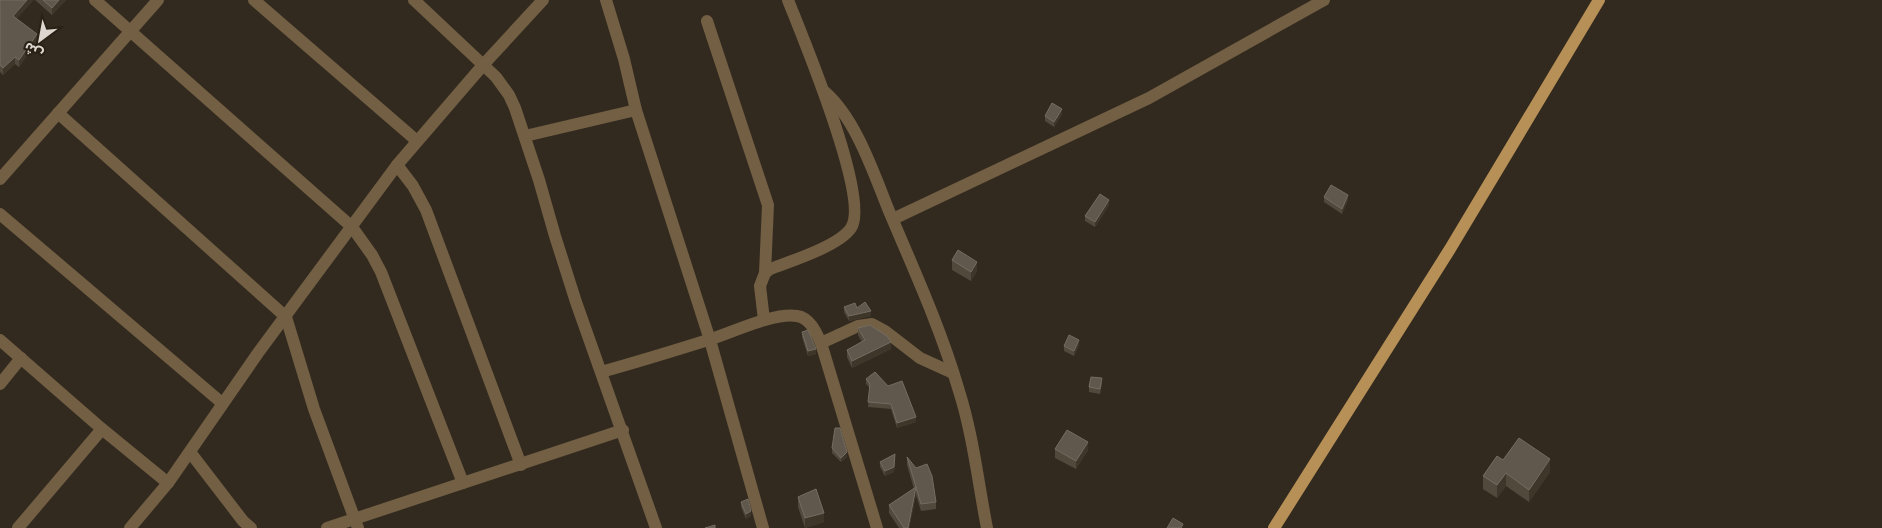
<svg xmlns="http://www.w3.org/2000/svg" width="1882" height="528" viewBox="0 0 1882 528" font-family="'Golos Text','Noto Sans Arabic',sans-serif">
	<style>
		.lines { fill: none; stroke-linecap: round; stroke-linejoin: round }
		.minor { stroke: #725f44; stroke-width: 12 }
		.major { stroke: #b79057; stroke-width: 12 }
		.wall { fill: #51493c }
		.shaded-wall { fill: #3f362a }
		.building { fill: #60584c; stroke: #746c60 }
	</style>
	<rect width="100%" height="100%" fill="#332a1f"/>
	<g class="lines">
		<g class="minor">
			<polyline points="95,0 352,227 372,255 381,272 463,483"/>
			<polyline points="254,0 417,141"/>
			<polyline points="414,0 496,77 509,95 515,108 539,180 555,236 576,302 656,528"/>
			<polyline points="606,0 624,59 636,110 710,340 763,528"/>
			<polyline points="707,21 768,205 765,273 760,286 764,320"/>
			<path d="M825,92C856,119 874,174 889,211C914,270 941,329 959,391C973,435 978,482 987,528"/>
			<polyline points="58,113 286,317 314,409 358,528"/>
			<polyline points="525,136 636,110"/>
			<polyline points="397,165 413,186 426,210 521,465"/>
			<polyline points="0,179 158,0"/>
			<polyline points="0,214 222,403"/>
			<polyline points="893,219 1149,98 1324,0"/>
			<path d="M765,273L770,269C791,261 839,246 851,228C871,199 802,36 788,0"/>
			<polyline points="0,340 102,429 168,483"/>
			<polyline points="821,343 858,326 872,324 885,331 920,358 953,373"/>
			<path d="M601,372C637,362 673,351 708,340C731,333 774,312 797,316C810,318 816,332 821,343L877,528"/>
			<polyline points="0,384 21,358"/>
			<polyline points="190,452 243,521 251,528"/>
			<polyline points="18,528 102,429"/>
			<polyline points="130,528 168,483 258,353 397,165 484,64 543,0"/>
			<polyline points="327,528 623,430"/>
		</g>
		<polyline class="major" points="1274,528 1450,249 1599,0"/>
	</g>
	<g class="wall">
		<polygon points="0,0 16,19 37,41 19,67 15,64 3,75 0,72"/>
		<polygon points="35,0 66,0 52,15"/>
		<polygon points="1062,114 1054,127 1045,121 1045,116"/>
		<polygon points="1324,197 1348,200 1342,214 1324,202"/>
		<polygon points="1109,205 1095,227 1085,221 1085,216"/>
		<polygon points="952,260 977,271 971,281 952,270"/>
		<polygon points="844,307 857,308 871,316 849,321 844,312"/>
		<polygon points="858,328 891,349 852,368 847,357 847,350 862,342 858,335"/>
		<polygon points="802,332 816,354 808,356 802,337"/>
		<polygon points="1079,345 1074,356 1064,351 1064,346"/>
		<polygon points="866,379 916,422 897,428 891,409 868,407 870,388 866,384"/>
		<polygon points="1102,383 1100,394 1089,392 1089,387"/>
		<polygon points="832,448 847,457 841,462 832,453"/>
		<polygon points="1055,449 1088,450 1076,469 1055,458"/>
		<polygon points="907,457 936,502 936,509 921,511 916,495 909,528 899,528 889,513 889,505 914,489 907,465"/>
		<polygon points="895,459 894,472 885,476 880,467 880,462"/>
		<polygon points="1503,460 1550,472 1529,502 1506,486 1497,498 1483,489 1483,476"/>
		<polygon points="798,497 824,522 805,528 798,507"/>
		<polygon points="741,502 751,516 746,519 741,507"/>
	</g>
	<g class="shaded-wall">
		<polygon points="27,0 34,0 13,23 13,16"/>
		<polygon points="59,0 66,0 52,15 52,8"/>
		<polygon points="37,34 37,41 19,67 19,60"/>
		<polygon points="15,57 15,64 3,75 3,68"/>
		<polygon points="1062,109 1062,114 1054,127 1054,122"/>
		<polygon points="1348,195 1348,200 1342,214 1342,209"/>
		<polygon points="1109,200 1109,205 1095,227 1095,222"/>
		<polygon points="977,262 977,271 971,281 971,272"/>
		<polygon points="871,311 871,316 849,321 849,316"/>
		<polygon points="1079,340 1079,345 1074,356 1074,351"/>
		<polygon points="891,342 891,349 852,368 852,361"/>
		<polygon points="816,349 816,354 808,356 808,351"/>
		<polygon points="916,417 916,422 897,428 897,423"/>
		<polygon points="1088,442 1088,450 1076,469 1076,461"/>
		<polygon points="847,452 847,457 841,462 841,458"/>
		<polygon points="895,454 894,472 885,476 885,471"/>
		<polygon points="1550,459 1550,472 1529,502 1529,490"/>
		<polygon points="1506,473 1506,486 1497,498 1497,485"/>
		<polygon points="916,487 916,495 909,528 908,528"/>
		<polygon points="751,511 751,516 746,519 746,514"/>
		<polygon points="824,513 824,522 805,528 805,518"/>
	</g>
	<g class="building">
		<polygon points="0,0 27,0 13,16 37,34 19,60 15,57 3,68 0,65"/>
		<polygon points="43,0 59,0 52,8"/>
		<polygon points="1052,103 1062,109 1054,122 1045,116"/>
		<polygon points="1331,185 1348,195 1342,209 1324,197"/>
		<polygon points="1100,194 1109,200 1095,222 1085,216"/>
		<polygon points="958,250 977,262 971,272 952,260"/>
		<polygon points="865,302 871,311 849,316 844,307 855,303 857,308"/>
		<polygon points="870,325 887,336 891,342 852,361 847,350 865,340 858,328"/>
		<polygon points="808,330 816,349 808,351 802,332"/>
		<polygon points="1069,335 1079,340 1074,351 1064,346"/>
		<polygon points="875,372 888,386 902,381 916,417 897,423 891,404 868,402 870,384 866,379"/>
		<polygon points="1091,377 1102,378 1100,389 1089,387"/>
		<polygon points="835,428 840,428 847,452 841,458 832,448"/>
		<polygon points="1067,430 1088,442 1076,461 1055,449"/>
		<polygon points="1519,438 1550,459 1529,490 1506,473 1497,485 1483,476 1497,456 1503,460"/>
		<polygon points="895,454 894,467 885,471 880,462"/>
		<polygon points="907,457 916,468 927,464 932,476 936,502 921,504 916,487 908,528 904,528 889,505 916,487"/>
		<polygon points="816,489 824,513 805,518 798,497"/>
		<polygon points="748,499 751,511 746,514 741,502"/>
		<polygon points="1173,518 1183,524 1181,528 1167,528"/>
		<polygon points="715,525 715,528 705,528"/>
	</g>
	<g transform="translate(40 40) rotate(212)" stroke="#292115" stroke-width="4" paint-order="stroke">
	<path d="M0-4L9 19L0 12L-9 19Z" fill="#dcd6ce"/>
	<text y="-8" font-size="14" font-weight="bold" text-anchor="middle" fill="#dcd6ce">ش</text>
	</g>
</svg>
